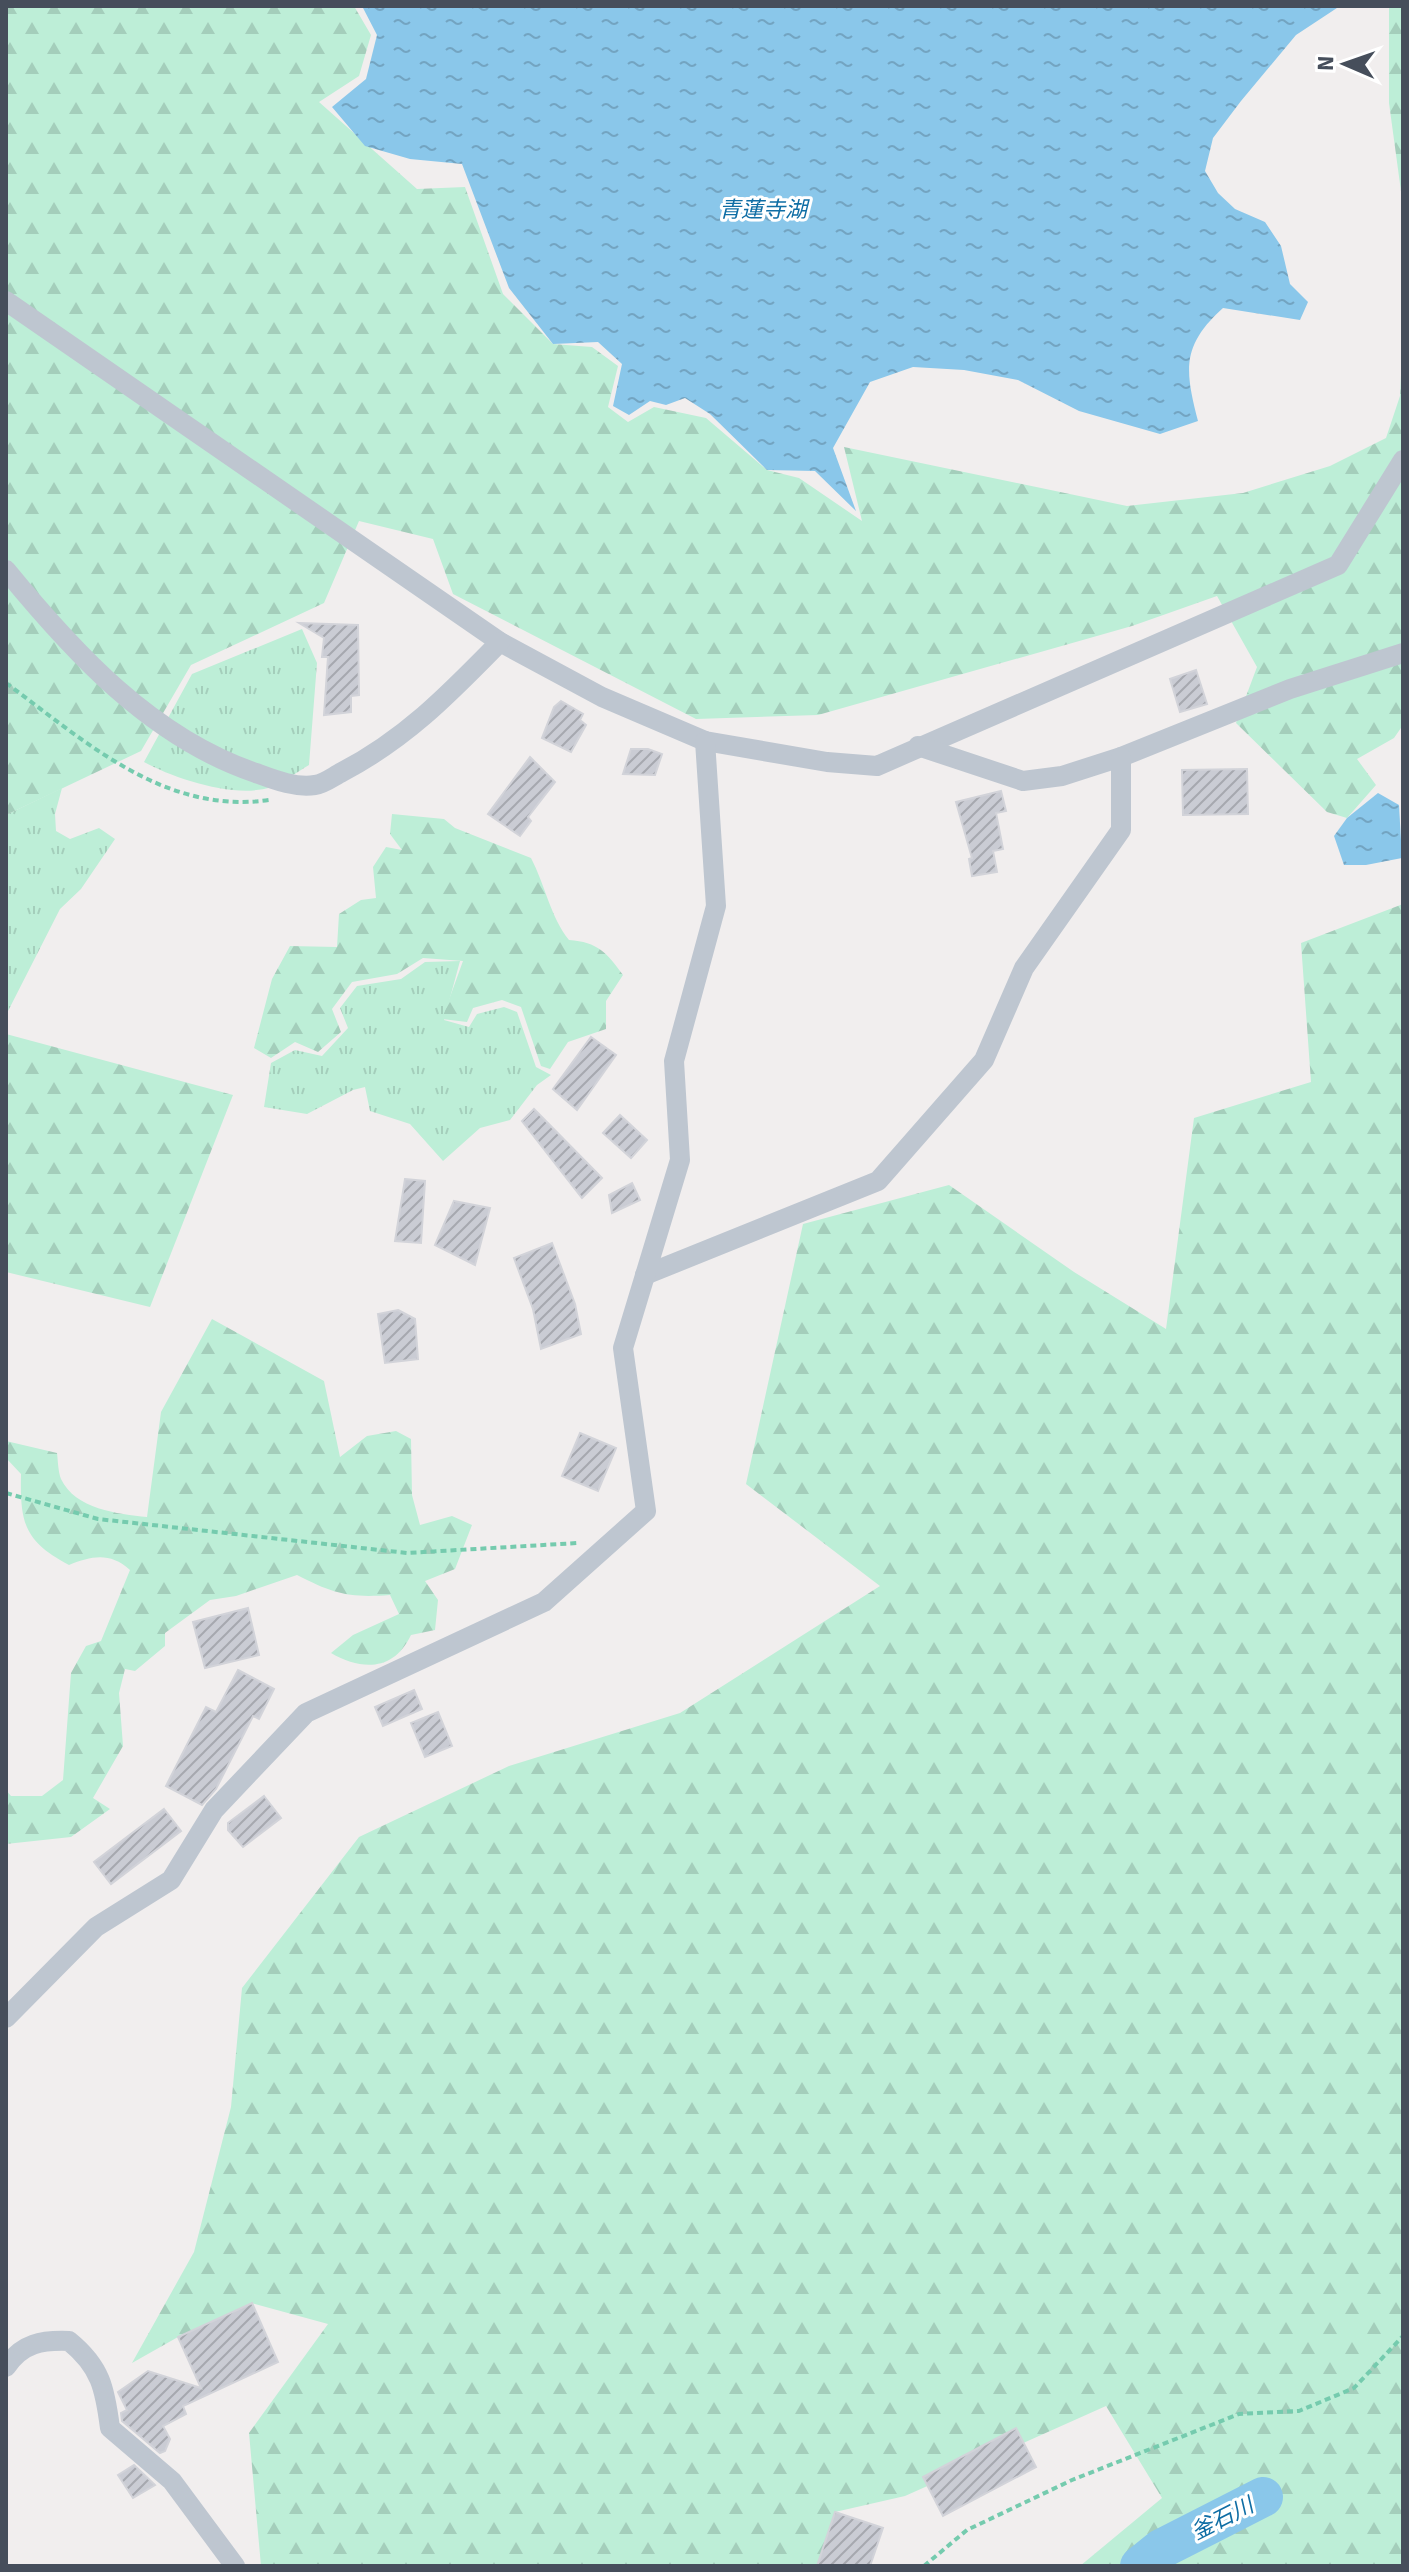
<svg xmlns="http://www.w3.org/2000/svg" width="1409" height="2572" viewBox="0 0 1409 2572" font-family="Signika,'Noto Sans JP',sans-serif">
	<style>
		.grass { fill: url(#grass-tufts) }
		.forest { fill: url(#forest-firs) }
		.water { fill: url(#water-ripples) }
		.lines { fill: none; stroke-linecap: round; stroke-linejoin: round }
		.river { stroke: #8ac7ea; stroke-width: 40 }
		.building { fill: url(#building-hatch); stroke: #d2d3d9; stroke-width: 2 }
		.path { stroke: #75cbae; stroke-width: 4; stroke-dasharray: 6 4; stroke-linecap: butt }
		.street { stroke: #bec6d0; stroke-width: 20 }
		.labels { text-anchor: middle; stroke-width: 6; stroke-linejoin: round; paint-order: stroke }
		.water-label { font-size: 22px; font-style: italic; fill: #0f6ea5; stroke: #fff }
	</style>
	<defs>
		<pattern id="grass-tufts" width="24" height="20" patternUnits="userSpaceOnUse" patternTransform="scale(2)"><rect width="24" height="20" fill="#bdeed7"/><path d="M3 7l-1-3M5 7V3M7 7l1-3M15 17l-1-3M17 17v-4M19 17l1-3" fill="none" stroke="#a4cebb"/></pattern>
		<pattern id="forest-firs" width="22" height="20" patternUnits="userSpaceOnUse" patternTransform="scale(2)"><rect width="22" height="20" fill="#bdeed7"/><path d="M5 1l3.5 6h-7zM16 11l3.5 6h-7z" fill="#a4cebb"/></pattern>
		<pattern id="water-ripples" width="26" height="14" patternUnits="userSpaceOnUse" patternTransform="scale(2)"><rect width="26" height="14" fill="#8ac7ea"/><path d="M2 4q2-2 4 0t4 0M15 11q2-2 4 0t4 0" fill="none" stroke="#73a4c1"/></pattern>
		<pattern id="building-hatch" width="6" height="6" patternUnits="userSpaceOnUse" patternTransform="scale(2)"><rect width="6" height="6" fill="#caccd4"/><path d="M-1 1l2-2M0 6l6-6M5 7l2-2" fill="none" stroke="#a6a8af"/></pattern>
	</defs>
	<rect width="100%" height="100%" fill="#f1eeee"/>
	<g class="grass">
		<path d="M302,629L317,663L309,765C297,772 284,782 271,787C236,799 175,779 144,762L192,674Z"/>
		<polygon points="62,788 55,814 56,831 70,839 99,828 115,839 81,889 60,909 6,1015 6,815"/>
		<polygon points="460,961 444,1020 469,1027 477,1014 504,1007 517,1012 536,1067 551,1075 537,1085 510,1120 480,1128 443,1161 410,1124 370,1111 365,1087 353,1090 307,1114 264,1107 271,1063 295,1050 322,1056 348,1028 340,1008 357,986 401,979 425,962"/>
	</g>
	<g class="forest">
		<polygon points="6,6 354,6 371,35 359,76 319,102 417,189 465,187 503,294 553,344 592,347 618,366 608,407 628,422 654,407 706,418 767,470 799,478 862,521 844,447 1127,506 1243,493 1330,466 1386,438 1400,396 1403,333 1403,725 1394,738 1357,759 1376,785 1347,818 1327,812 1236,723 1257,667 1217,596 1132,626 818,715 696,719 453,594 433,539 359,521 324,603 191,665 141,751 6,815"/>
		<polygon points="1389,6 1403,6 1403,206 1389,103"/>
		<path d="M392,814L444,819L455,828L531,858C545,885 551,918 569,940C598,942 607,953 623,975L606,1001V1029L568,1042L550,1069L541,1066L521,1007L502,1000L473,1008L467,1022L442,1019L463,961L423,958L397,974L352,982L332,1009L341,1032L318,1052L295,1042L271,1058L254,1048L272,979L290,946L337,947L339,914L361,900L376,898L373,867L386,847L402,850L390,834Z"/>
		<polygon points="1403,904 1403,2566 1080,2566 1162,2498 1106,2406 905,2496 835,2512 817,2566 261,2566 249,2433 328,2324 251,2303 178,2337 132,2363 194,2252 231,2107 242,1988 359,1837 509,1766 680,1713 880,1586 746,1484 803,1224 949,1185 1074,1272 1166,1329 1194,1118 1311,1082 1301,943"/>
		<polygon points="6,1034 233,1095 150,1307 6,1272"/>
		<path d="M212,1319L324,1381L340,1457L367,1436L396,1431L411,1439L412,1495L420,1525L452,1516L472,1525L455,1569L425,1581L438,1600L435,1630L411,1635C394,1671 362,1671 331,1653L353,1635L399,1614L390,1595C349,1598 334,1594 297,1575L236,1596L210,1600L165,1633V1646L135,1671L125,1669L119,1693L123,1746L93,1798L110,1809L71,1837L6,1844V1790L11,1796H42L63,1780L71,1673L86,1646L101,1641L130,1570C110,1552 92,1556 69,1565C24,1541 20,1523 21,1474L6,1458V1441L57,1453C58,1461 58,1471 61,1479C75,1509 118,1514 147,1517L161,1412Z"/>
	</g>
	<g class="water">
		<path d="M362,6H1340L1296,35L1241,101L1213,138L1205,171L1218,193L1235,209L1265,222L1281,246L1290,284L1308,302L1300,320L1223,308C1181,346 1185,370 1198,421L1160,434L1079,411L1018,380L964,370L913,367L870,382L833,448L856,511L815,471L767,470L710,414L685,398L666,405L650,401L629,415L613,406L622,364L598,342L553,344L509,288L462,164L410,159L365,146L332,107L366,79L377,35Z"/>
		<polygon points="1378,793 1399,805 1402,858 1366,865 1344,865 1334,836 1347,818"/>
	</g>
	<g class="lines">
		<polyline class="river" points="1140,2566 1161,2549 1263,2497"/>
	</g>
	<g class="building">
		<polygon points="299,623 358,625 359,695 351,696 351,712 324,715 328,657 322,657 324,638"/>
		<polygon points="1196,670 1207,704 1180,712 1170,679"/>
		<polygon points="561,701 583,714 580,720 586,725 571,752 542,738 554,707"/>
		<polygon points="631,749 648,749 662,754 655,775 623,774"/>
		<polygon points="530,757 555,782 528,817 531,821 520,836 488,814"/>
		<polygon points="1247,769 1248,814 1183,815 1182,770"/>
		<polygon points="1001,791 1006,811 996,813 1003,849 993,851 997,872 972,876 969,859 972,858 956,802"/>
		<polygon points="591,1037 616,1055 577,1110 553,1089"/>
		<polygon points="534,1109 602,1178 582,1198 522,1121"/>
		<polygon points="620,1115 647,1140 631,1158 603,1133"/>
		<polygon points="405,1179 425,1181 421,1243 395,1241"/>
		<polygon points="632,1183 640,1200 612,1213 609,1195"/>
		<polygon points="454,1201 490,1208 475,1265 435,1245"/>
		<polygon points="552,1243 575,1304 581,1334 541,1349 533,1309 514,1258"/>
		<polygon points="398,1310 415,1319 418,1359 385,1363 378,1314"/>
		<polygon points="580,1433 616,1448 598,1491 562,1476"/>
		<polygon points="248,1608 259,1655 205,1668 193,1622"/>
		<polygon points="238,1670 274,1689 259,1719 253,1716 216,1789 202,1805 166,1786 206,1707 216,1712"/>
		<polygon points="414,1690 422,1709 383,1726 375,1707"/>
		<polygon points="438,1712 452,1746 425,1757 411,1723"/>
		<polygon points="264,1796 281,1818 243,1847 228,1830 228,1823"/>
		<polygon points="164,1809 181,1831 111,1884 94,1862"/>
		<polygon points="252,2303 278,2362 183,2406 186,2414 163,2426 170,2439 165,2451 160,2453 122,2421 121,2413 127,2410 118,2392 148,2371 201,2388 178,2337"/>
		<polygon points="1016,2428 1036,2467 943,2516 923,2477"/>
		<polygon points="134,2465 155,2485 133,2498 118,2475"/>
		<polygon points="835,2512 883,2528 870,2566 817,2566"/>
	</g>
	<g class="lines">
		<g class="path">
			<path d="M6,683C85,741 164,815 269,800"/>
			<polyline points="6,1493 98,1519 407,1553 578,1543"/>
			<polyline points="924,2566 967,2530 1072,2480 1239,2414 1299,2411 1354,2388 1403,2336"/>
		</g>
		<g class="street">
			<polyline points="6,301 500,642 602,697 705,741 827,762 877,766 1338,565 1403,460"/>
			<path d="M6,570C74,653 152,738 256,773C275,780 295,788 315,785C324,784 334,776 342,772C407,738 450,693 500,642"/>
			<polyline points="918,746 1023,781 1062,776 1121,757 1290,689 1403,653"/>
			<polyline points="645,1275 878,1181 984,1060 1024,968 1121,830 1121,757"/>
			<polyline points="6,2018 96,1927 171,1880 214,1810 306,1713 544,1602 646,1511 623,1348 680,1160 674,1061 716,906 705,741"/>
			<path d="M6,2367C22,2343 42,2340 69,2341C101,2367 105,2389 110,2428L172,2481L235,2566"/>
		</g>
	</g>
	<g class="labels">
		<g class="water-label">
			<text x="763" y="217">青蓮寺湖</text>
			<text transform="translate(1222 2518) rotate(-27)" y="8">釜石川</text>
		</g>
	</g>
	<rect width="1409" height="2572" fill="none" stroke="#464e5b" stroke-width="16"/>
	<g transform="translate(1345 64) rotate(272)" stroke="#ffffff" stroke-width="6" paint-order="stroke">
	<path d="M0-6L14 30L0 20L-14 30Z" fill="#464e5b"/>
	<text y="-12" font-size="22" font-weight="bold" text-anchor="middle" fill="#464e5b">N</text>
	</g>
</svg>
